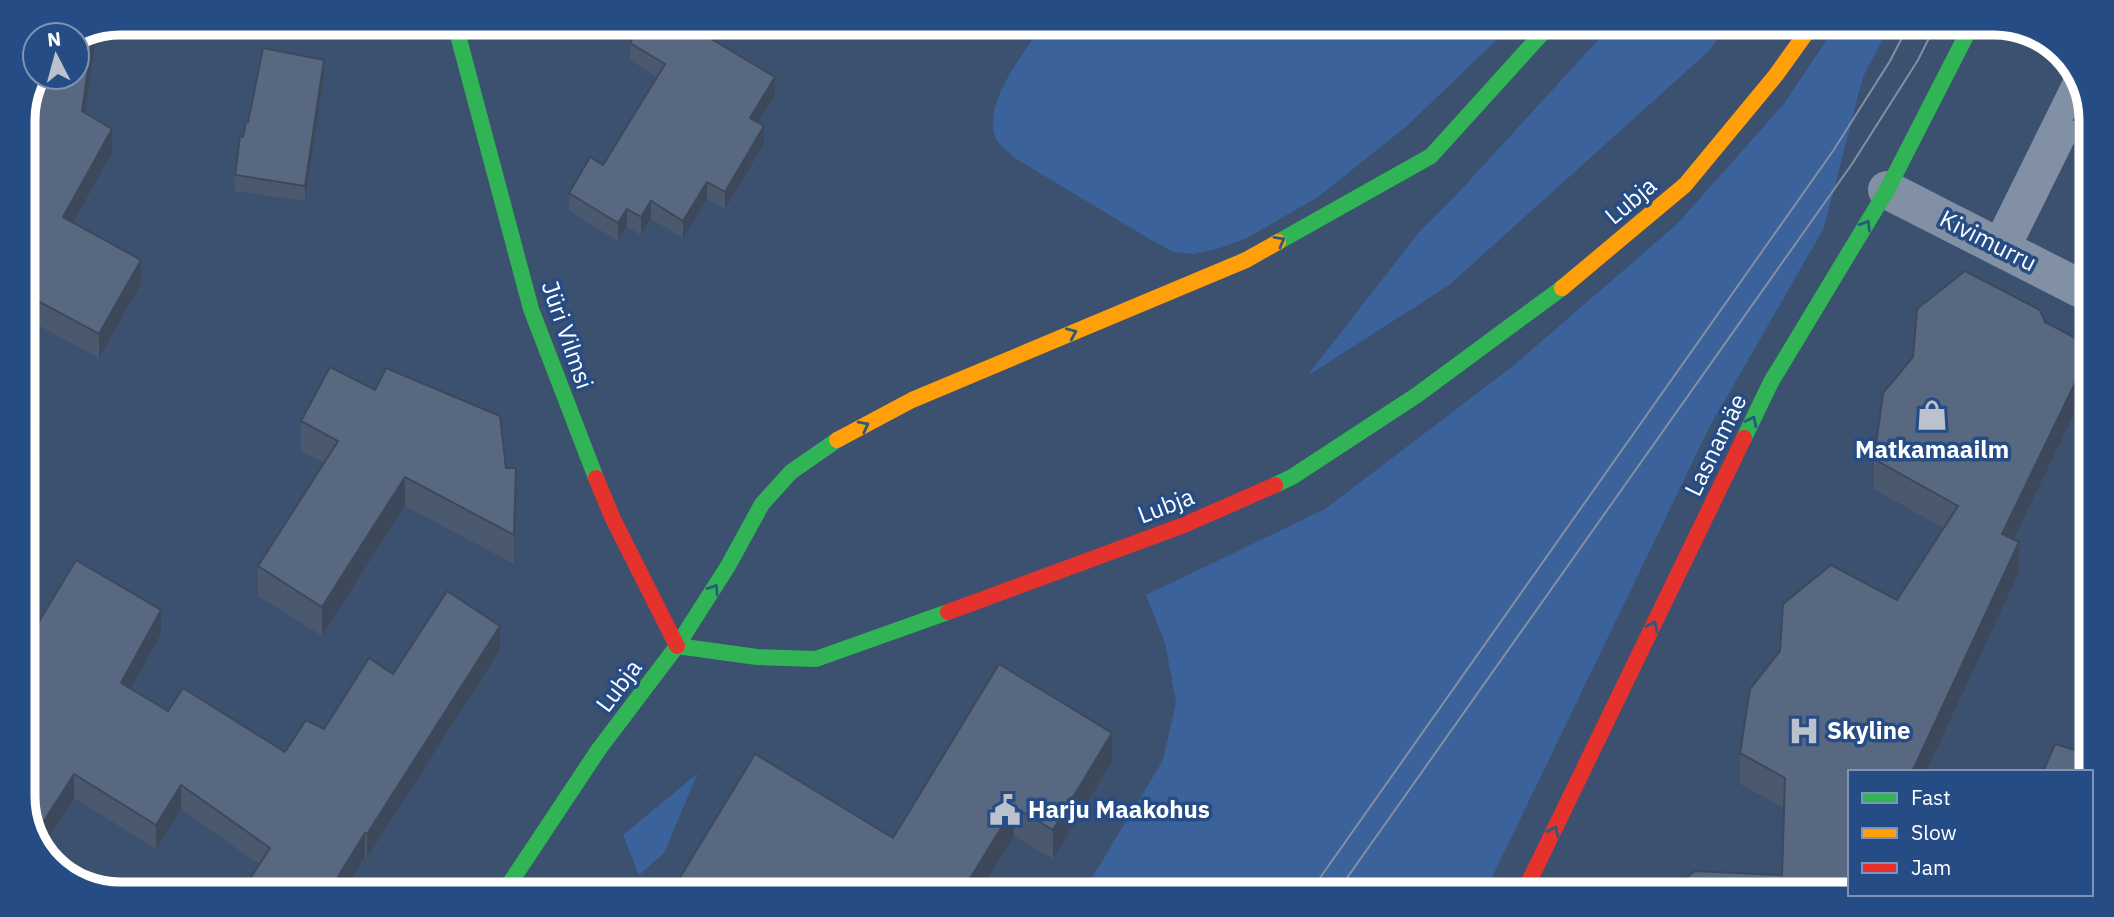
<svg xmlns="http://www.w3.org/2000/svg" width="2114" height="917" viewBox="0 0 2114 917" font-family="'IBM Plex Sans',sans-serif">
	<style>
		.green { fill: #3b629a }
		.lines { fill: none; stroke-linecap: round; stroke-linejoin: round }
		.street { stroke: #8290a5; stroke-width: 38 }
		.fast { stroke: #30b455; stroke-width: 16 }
		.slow { stroke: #ff9f0a; stroke-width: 16 }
		.jam { stroke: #e5322d; stroke-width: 16 }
		.tram { stroke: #8390a4; stroke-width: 2 }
		.wall { fill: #4b596e }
		.shaded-wall { fill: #3d495a }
		.building { fill: #576880; stroke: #3d495a; stroke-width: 2 }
		.oneway { stroke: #285c7e }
		.labels { text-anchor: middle; stroke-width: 7; stroke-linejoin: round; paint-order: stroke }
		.street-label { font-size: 24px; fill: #fff; stroke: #264c85 }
		.poi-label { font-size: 24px; font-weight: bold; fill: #fff; stroke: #264c85; text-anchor: start }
		.rim { fill: none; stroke: #fff; stroke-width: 9 }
	</style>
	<rect width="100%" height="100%" fill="#3c506f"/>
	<g class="green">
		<path d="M1041,26L1509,28L1407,126L1318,197L1247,238L1217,249L1193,254L1174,252L1151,240L1013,157C1008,151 997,144 995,136C984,100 1023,56 1041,26Z"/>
		<polygon points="1609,28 1723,29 1710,50 1448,286 1307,376 1420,231 1457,194"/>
		<polygon points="1834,29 1888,29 1863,77 1824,228 1710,426 1485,892 1084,891 1163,760 1176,702 1165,643 1146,595 1325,509 1513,366 1677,224 1783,105"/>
		<polygon points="698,773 664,853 639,875 623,835"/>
	</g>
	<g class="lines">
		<g class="street">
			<polyline points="1887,190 2089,293"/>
			<polyline points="2001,248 2081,86"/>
		</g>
		<g class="fast">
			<polyline points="455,24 531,309 596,478"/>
			<polyline points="1278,242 1431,156 1547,28"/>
			<polyline points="1744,438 1771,382 1887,190 1969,30"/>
			<polyline points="1275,485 1292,477 1417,395 1562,288"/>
			<polyline points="677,646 757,657 816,659 948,612"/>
			<polyline points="506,889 599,749 677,646 728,566 762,504 791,472 837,440"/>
		</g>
		<g class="slow">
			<polyline points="1562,288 1685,185 1776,75 1809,29"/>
			<polyline points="837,440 912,400 1246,260 1278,242"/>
		</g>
		<g class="jam">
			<polyline points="596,478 613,519 677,646"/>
			<polyline points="948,612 1184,525 1275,485"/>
			<polyline points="1524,892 1744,438"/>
		</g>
		<g class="tram">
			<polyline points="1310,892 1833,151 1890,61 1906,30"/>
			<polyline points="1337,892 1852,164 1918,60 1933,30"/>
		</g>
	</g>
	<g class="wall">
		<polygon points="97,32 85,113 112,153 73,223 141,284 99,358 23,317 23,114 77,40"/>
		<polygon points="630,43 775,95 758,123 764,144 725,209 707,199 683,238 651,219 641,235 627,227 618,241 569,211 569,193 603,165 657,77 630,60"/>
		<polygon points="324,75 305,201 235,191 235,175 243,137 248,122"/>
		<polygon points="2091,113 2090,166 2074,158 2074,120"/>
		<polygon points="2045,322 2089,345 2088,385 2014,540 2019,572 1782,875 1784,808 1740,784 1740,753 1897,600 1943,528 1874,489 1874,459"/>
		<polygon points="301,421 506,468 516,498 514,564 405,506 322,636 258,596 258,566 324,463 301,451"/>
		<polygon points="161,634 131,689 168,711 285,752 324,729 393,674 500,650 367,858 365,857 346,888 244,888 259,864 181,809 156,849 74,798 41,851 23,804"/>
		<polygon points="1112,762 1053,859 1014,836 893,838"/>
	</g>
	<g class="shaded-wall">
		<polygon points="97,32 82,135 82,111 93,34"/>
		<polygon points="324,60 324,75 305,201 305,186"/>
		<polygon points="775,77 775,95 750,136 750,118"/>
		<polygon points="764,126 764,144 725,209 725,192"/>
		<polygon points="112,129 112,153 63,241 63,217"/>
		<polygon points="707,182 707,199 683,238 683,221"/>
		<polygon points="651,201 651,219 641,235 641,217"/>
		<polygon points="627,209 627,227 618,241 618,223"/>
		<polygon points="141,260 141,284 99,358 99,334"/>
		<polygon points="2089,354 2088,385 2002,564 2002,534"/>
		<polygon points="40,427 40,451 23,478 23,454"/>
		<polygon points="516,468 516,498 514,564 514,535"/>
		<polygon points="405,477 405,506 322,636 322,607"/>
		<polygon points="2019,542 2019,572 1926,772 1912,772"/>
		<polygon points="161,610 161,634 121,707 121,683"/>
		<polygon points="500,626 500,650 367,858 367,834"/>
		<polygon points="1112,733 1112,762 1053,859 1053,830"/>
		<polygon points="74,774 74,798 41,851 37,842 37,832"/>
		<polygon points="181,785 181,809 156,849 156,825"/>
		<polygon points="1014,807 1014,836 981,890 963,890"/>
		<polygon points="365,833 365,857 346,888 331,888"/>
	</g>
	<g class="building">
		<polygon points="641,25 688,25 775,77 750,118 764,126 725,192 707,182 683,221 651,201 641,217 627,209 618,223 569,193 590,157 603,165 665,64 630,43"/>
		<polygon points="93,34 82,111 112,129 63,217 141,260 99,334 23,293 23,114 40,77 77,77 77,40"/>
		<polygon points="263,48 324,60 305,186 235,175 240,136 243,137 246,122 248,122"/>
		<polygon points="2085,97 2091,113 2091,129 2074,120"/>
		<polygon points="1965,271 2040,310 2045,322 2089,345 2089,354 2002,534 2019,542 1912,772 1850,772 1850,894 1677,893 1684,879 1695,871 1782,875 1785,778 1740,753 1750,689 1780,651 1783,604 1831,565 1897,600 1958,506 1874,459 1883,393 1913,357 1917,309"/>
		<polygon points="330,367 375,390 386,368 500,416 506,468 516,468 514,535 405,477 322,607 258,566 338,441 301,421"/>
		<polygon points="23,417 40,427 23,454"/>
		<polygon points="76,560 161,610 121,683 168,711 183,688 285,752 306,720 324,729 369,658 393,674 447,591 500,626 367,834 365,833 331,888 244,888 270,848 181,785 156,825 74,774 37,832 33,829 23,804 23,648"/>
		<polygon points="999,664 1112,733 1053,830 1014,807 963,890 673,889 755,754 893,838"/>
		<polygon points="2055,744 2085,753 2085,772 2043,772"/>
	</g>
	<defs><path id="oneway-chevron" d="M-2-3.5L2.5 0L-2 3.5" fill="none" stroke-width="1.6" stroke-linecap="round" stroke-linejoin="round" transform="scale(1.75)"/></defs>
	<g class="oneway">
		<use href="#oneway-chevron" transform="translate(1866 225) rotate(-59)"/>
		<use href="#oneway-chevron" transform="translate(1280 241) rotate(-29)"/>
		<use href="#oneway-chevron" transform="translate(1072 333) rotate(-23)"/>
		<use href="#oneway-chevron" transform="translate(1752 421) rotate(-64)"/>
		<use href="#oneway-chevron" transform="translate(864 426) rotate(-28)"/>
		<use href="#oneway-chevron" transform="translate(714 589) rotate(-57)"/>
		<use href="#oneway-chevron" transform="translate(1653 626) rotate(-64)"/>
		<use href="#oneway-chevron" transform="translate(1554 831) rotate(-64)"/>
	</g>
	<defs>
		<symbol id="shop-bare" viewBox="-9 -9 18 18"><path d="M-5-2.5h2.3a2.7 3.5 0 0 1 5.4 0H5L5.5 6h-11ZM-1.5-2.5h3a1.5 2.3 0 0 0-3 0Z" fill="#bbc2cd" stroke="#264c85" stroke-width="2.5" paint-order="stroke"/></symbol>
		<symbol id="hospital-bare" viewBox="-9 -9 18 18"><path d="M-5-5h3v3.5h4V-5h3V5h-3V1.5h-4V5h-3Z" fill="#bbc2cd" stroke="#264c85" stroke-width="2.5" paint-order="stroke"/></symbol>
		<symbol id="civic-bare" viewBox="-9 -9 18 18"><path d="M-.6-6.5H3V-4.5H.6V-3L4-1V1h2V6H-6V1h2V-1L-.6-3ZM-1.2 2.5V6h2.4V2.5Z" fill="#bbc2cd" stroke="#264c85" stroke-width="2.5" paint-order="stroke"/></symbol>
	</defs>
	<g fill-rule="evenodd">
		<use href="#shop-bare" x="1910" y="393" width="44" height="44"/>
		<use href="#hospital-bare" x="1782" y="709" width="44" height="44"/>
		<use href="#civic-bare" x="983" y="788" width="44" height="44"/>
	</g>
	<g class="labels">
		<g class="street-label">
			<text transform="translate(1631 201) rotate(-40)" y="8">Lubja</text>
			<text transform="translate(1988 241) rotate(27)" y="8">Kivimurru</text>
			<text transform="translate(567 335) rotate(71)" y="8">Jüri Vilmsi</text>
			<text transform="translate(1716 445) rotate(-64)" y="8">Lasnamäe</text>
			<text transform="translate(1166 506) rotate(-21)" y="8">Lubja</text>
			<text transform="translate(619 686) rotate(-53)" y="8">Lubja</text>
		</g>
		<g class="poi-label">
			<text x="1932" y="458" text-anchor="middle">Matkamaailm</text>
			<text x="1827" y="739">Skyline</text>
			<text x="1028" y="818">Harju Maakohus</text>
		</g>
	</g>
	<path d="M0 0H2114V917H0ZM120 35H1994A85 85 0 0 1 2079 120V797A85 85 0 0 1 1994 882H120A85 85 0 0 1 35 797V120A85 85 0 0 1 120 35Z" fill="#264c85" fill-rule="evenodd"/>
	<path class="rim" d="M120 35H1994A85 85 0 0 1 2079 120V797A85 85 0 0 1 1994 882H120A85 85 0 0 1 35 797V120A85 85 0 0 1 120 35Z"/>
	<rect x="1848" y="770" width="245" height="126" fill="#264c85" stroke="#7d94b6" stroke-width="2"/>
	<rect x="1862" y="793" width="35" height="10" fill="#30b455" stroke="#7d94b6" stroke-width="2"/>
	<text x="1911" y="805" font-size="21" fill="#ffffff">Fast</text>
	<rect x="1862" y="828" width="35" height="10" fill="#ff9f0a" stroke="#7d94b6" stroke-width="2"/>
	<text x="1911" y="840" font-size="21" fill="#ffffff">Slow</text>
	<rect x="1862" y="863" width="35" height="10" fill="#e5322d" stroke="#7d94b6" stroke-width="2"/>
	<text x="1911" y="875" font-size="21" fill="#ffffff">Jam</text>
	<g transform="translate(56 56) rotate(354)"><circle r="33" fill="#264c85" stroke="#7d94b6" stroke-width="2"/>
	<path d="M0-5L12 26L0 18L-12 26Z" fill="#bbc2cd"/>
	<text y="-10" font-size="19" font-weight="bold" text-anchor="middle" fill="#ffffff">N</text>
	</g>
</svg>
